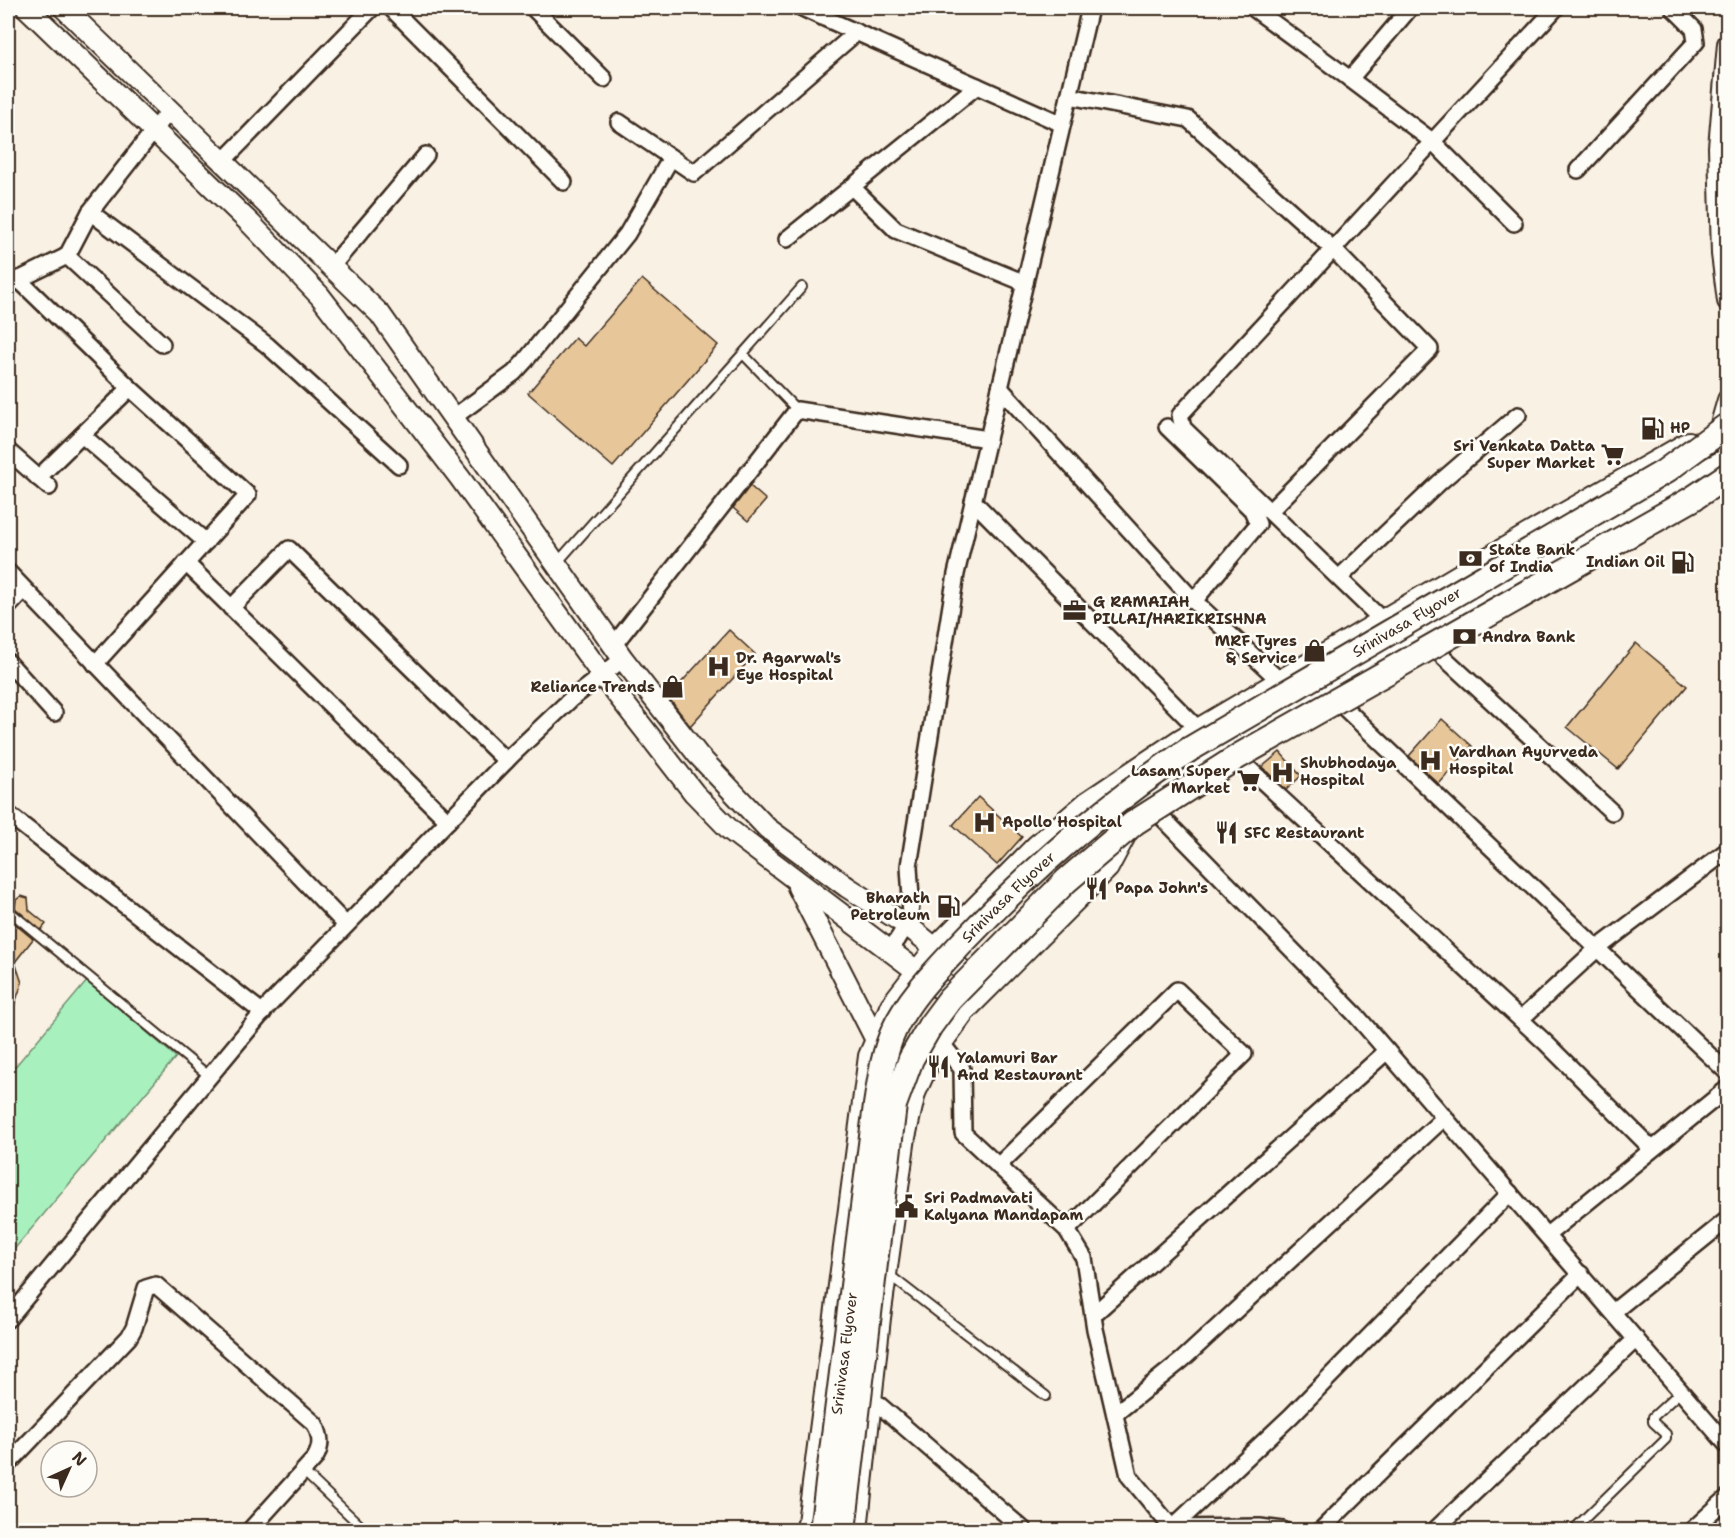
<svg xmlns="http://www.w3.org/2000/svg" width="1735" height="1538" viewBox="0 0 1735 1538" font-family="'Shantell Sans',sans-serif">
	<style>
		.green { fill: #a8f1bf; stroke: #728e6e; stroke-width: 1.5 }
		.building { fill: #e7c699; stroke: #3b2a1e; stroke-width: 1.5 }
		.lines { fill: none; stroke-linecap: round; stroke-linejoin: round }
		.service-casing { stroke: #3b2a1e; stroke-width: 12 }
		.minor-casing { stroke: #3b2a1e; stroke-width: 20 }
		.tertiary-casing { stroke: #3b2a1e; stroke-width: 24 }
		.service { stroke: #fdfcf7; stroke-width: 8 }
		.minor { stroke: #fdfcf7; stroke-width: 15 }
		.tertiary { stroke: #fdfcf7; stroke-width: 20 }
		.primary-bridge-casing { stroke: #3b2a1e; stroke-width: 28; stroke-linecap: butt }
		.primary-bridge { stroke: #fdfcf7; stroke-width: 24 }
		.labels { text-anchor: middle; stroke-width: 5; stroke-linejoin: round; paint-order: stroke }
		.poi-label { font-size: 15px; font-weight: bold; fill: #3b2a1e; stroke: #fdfcf7; text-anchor: start }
		.street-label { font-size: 15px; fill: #3b2a1e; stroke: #fdfcf7 }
	</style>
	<rect width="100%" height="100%" fill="#f9f1e4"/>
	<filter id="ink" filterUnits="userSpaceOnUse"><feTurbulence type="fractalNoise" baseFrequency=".0167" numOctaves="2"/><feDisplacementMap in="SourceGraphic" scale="12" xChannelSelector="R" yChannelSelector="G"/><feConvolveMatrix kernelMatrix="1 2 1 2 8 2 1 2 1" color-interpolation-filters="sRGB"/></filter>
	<g filter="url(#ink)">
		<polygon class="green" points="87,981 176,1057 11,1253 8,1251 8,1075"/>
		<g class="building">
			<polygon points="642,279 718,345 613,467 528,393 575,338 584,346"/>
			<polygon points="750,486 766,500 748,521 733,508"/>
			<polygon points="729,630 755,654 690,726 668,697"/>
			<polygon points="1636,643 1687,686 1618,769 1567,727"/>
			<polygon points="1442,719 1472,746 1439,784 1409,756"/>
			<polygon points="1280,752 1301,776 1286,790 1262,767"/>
			<polygon points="978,797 1022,837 997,865 953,825"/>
			<polygon points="21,896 28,898 29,910 46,924 41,930 15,908 16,900"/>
			<polygon points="10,920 33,939 15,962 22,983 9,1021 8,923"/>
		</g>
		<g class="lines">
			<defs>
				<g id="service">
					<polyline points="743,354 797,410"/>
					<polyline points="556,564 802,287"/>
					<polyline points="8,910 209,1076"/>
					<polyline points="888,1274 1046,1396"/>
					<polyline points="304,1472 365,1530"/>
					<polyline points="1573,1530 1666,1439 1666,1434 1653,1422 1653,1417 1680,1392"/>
				</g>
				<g id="minor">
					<polyline points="391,8 564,182"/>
					<polyline points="533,8 604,79"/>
					<polyline points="802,8 1062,124"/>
					<polyline points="1253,8 1350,79"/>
					<polyline points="1410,8 1350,79 1432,141 1514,223"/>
					<polyline points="1069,96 1188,119 1333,249 1430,349 1270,511"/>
					<polyline points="170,110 90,212 267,345 399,465"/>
					<polyline points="619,122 694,173 857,32"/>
					<polyline points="222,162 372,8"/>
					<polyline points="1578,170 1696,42 1694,29 1673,8"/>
					<polyline points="852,187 896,230 1025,283"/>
					<polyline points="787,239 977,86"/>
					<polyline points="67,256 90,212"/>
					<polyline points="331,267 426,155"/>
					<polyline points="18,279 130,388"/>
					<polyline points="8,285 67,256 162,344"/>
					<polyline points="1000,388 1194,601 1280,681"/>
					<polyline points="454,417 514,373 525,361 627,234 671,158"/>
					<polyline points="1167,427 1252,510 1258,524 1194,601"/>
					<polyline points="82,435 206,542"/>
					<polyline points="8,451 49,487"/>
					<polyline points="38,478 130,388 248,495 95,664"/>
					<polyline points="973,501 1198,729"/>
					<polyline points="186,563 448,821"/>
					<polyline points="8,572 346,925"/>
					<polyline points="1340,577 1440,482 1518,415"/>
					<polyline points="8,607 24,590"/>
					<polyline points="231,608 289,549 506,761"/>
					<polyline points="1382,620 1183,428 1180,415 1556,8"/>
					<polyline points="1426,641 1612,812"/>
					<polyline points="613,646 797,410 988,439"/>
					<polyline points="8,662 54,713"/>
					<polyline points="1332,696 1728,1073"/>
					<polyline points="1231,752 1546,1043 1652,1149"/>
					<polyline points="1149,804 1355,1014 1728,1446"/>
					<polyline points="8,814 263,1013"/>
					<path d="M890,950C917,914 911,909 909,866L956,574L1090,8"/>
					<polyline points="1521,1019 1598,948 1728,850"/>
					<polyline points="942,1044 962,1069 963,1133 1067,1230 1084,1258 1095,1329 1129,1476 1172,1528 1291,1416 1510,1193"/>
					<polyline points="998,1166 1177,990 1244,1054 1067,1230"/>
					<polyline points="1547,1235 1728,1088"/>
					<polyline points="1613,1312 1728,1219"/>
					<polyline points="1093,1315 1387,1051"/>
					<polyline points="8,1319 268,1006 512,755 571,699 623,659"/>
					<polyline points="871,1398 1024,1530"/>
					<polyline points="1115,1414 1182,1360 1445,1117"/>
					<path d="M8,1464L129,1337L134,1328L146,1288L156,1285L315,1424C321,1437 322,1446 315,1458L250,1530"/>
					<polyline points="1172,1528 1260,1527 1283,1530"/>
					<polyline points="1321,1530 1581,1274"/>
					<polyline points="1435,1530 1636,1339"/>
					<polyline points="1692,1530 1728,1497"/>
				</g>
				<g id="tertiary">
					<polyline points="27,8 251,224 320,296 460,478 602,675 694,793 730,830 963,1006"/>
					<polyline points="64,8 380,314 623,659 698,755 767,828 847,887 908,926 983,987"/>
					<polyline points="1728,44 1719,147 1722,254 1728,301"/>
					<polyline points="1728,400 1721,424 1728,449"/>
					<polyline points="798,887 876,1040"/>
					<polyline points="807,1530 869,1056 891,1005 936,947 1037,845 1087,802 1181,739 1540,527 1689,442"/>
					<polyline points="857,1530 880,1318 905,1137 915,1093 931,1058 965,1011 1108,868 1144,800 1165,785 1652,499 1728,458"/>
				</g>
			</defs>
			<use href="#service" class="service-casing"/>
			<use href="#minor" class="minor-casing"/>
			<use href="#tertiary" class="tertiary-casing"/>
			<use href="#service" class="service"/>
			<use href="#minor" class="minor"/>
			<use href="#tertiary" class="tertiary"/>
			<defs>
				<g id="primary-bridge">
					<path id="s1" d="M822,1530L876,1105C880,1080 883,1054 894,1030C909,997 937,970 961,944C1031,870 1105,805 1190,749L1664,472L1728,425"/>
					<polyline points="843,1530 894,1105 911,1059 930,1026 950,999 1066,881 1134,823 1239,756 1692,499 1728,475"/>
				</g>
			</defs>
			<use href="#primary-bridge" class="primary-bridge-casing"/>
			<use href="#primary-bridge" class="primary-bridge"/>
		</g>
	</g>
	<defs>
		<symbol id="fuel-bare" viewBox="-9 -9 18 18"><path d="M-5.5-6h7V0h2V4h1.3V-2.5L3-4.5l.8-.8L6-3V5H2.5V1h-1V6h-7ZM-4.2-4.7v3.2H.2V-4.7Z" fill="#3b2a1e" stroke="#fdfcf7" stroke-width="2.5" paint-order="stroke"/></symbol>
		<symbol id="supermarket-bare" viewBox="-9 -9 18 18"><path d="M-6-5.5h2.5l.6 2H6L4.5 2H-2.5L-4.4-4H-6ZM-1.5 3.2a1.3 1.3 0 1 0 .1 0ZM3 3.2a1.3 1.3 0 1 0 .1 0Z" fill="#3b2a1e" stroke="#fdfcf7" stroke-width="2.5" paint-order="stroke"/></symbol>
		<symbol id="bank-bare" viewBox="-9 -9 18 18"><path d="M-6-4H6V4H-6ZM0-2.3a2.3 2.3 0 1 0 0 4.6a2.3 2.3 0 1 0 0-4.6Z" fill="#3b2a1e" stroke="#fdfcf7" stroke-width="2.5" paint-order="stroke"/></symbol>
		<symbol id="office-bare" viewBox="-9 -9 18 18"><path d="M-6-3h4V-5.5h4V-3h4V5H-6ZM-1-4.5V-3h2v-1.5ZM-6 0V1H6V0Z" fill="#3b2a1e" stroke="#fdfcf7" stroke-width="2.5" paint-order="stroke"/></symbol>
		<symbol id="shop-bare" viewBox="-9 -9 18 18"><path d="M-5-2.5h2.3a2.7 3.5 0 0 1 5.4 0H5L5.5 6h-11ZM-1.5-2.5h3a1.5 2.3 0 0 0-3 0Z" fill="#3b2a1e" stroke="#fdfcf7" stroke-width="2.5" paint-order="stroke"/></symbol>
		<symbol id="hospital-bare" viewBox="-9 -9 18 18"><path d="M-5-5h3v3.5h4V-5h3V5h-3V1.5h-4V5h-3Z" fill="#3b2a1e" stroke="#fdfcf7" stroke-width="2.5" paint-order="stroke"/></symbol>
		<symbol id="restaurant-bare" viewBox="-9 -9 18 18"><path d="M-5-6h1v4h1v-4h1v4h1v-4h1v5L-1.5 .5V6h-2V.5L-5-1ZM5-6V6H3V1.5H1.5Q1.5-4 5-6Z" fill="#3b2a1e" stroke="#fdfcf7" stroke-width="2.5" paint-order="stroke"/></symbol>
		<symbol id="civic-bare" viewBox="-9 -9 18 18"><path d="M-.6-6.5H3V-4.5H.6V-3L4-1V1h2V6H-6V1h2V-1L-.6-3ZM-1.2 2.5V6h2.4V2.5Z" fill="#3b2a1e" stroke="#fdfcf7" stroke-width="2.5" paint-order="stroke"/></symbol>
	</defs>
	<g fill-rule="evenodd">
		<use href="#fuel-bare" x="1636" y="412" width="33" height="33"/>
		<use href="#supermarket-bare" x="1596" y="438" width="33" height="33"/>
		<use href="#bank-bare" x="1454" y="542" width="33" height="33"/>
		<use href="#fuel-bare" x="1666" y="546" width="33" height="33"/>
		<use href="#office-bare" x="1058" y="594" width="33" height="33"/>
		<use href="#bank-bare" x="1448" y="620" width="33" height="33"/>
		<use href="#shop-bare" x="1298" y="634" width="33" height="33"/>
		<use href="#hospital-bare" x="702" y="650" width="33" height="33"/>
		<use href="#shop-bare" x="656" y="670" width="33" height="33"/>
		<use href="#hospital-bare" x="1414" y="744" width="33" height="33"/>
		<use href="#hospital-bare" x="1266" y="756" width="33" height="33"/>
		<use href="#supermarket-bare" x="1232" y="764" width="33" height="33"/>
		<use href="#hospital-bare" x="968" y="806" width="33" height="33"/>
		<use href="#restaurant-bare" x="1210" y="816" width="33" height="33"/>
		<use href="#restaurant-bare" x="1080" y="872" width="33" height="33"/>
		<use href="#fuel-bare" x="932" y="890" width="33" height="33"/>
		<use href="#restaurant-bare" x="922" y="1050" width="33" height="33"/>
		<use href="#civic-bare" x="890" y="1190" width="33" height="33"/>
	</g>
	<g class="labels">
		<g class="poi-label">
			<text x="1670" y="433">HP</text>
			<text x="1595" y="451" text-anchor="end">Sri Venkata Datta<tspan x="1595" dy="17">Super Market</tspan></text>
			<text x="1489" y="555">State Bank<tspan x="1489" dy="17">of India</tspan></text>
			<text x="1665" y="567" text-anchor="end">Indian Oil</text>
			<text x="1093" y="607">G RAMAIAH<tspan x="1093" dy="17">PILLAI/HARIKRISHNA</tspan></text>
			<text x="1482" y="642">Andra Bank</text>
			<text x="1297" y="646" text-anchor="end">MRF Tyres<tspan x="1297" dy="17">&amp; Service</tspan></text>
			<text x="736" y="663">Dr. Agarwal's<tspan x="736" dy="17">Eye Hospital</tspan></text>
			<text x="655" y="692" text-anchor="end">Reliance Trends</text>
			<text x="1449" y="757">Vardhan Ayurveda<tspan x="1449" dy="17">Hospital</tspan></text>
			<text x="1300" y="768">Shubhodaya<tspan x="1300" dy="17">Hospital</tspan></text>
			<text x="1230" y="776" text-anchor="end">Lasam Super<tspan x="1230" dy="17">Market</tspan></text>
			<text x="1002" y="827">Apollo Hospital</text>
			<text x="1244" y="838">SFC Restaurant</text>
			<text x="1115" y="893">Papa John's</text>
			<text x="930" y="903" text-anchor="end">Bharath<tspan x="930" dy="17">Petroleum</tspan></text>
			<text x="957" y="1063">Yalamuri Bar<tspan x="957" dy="17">And Restaurant</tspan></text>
			<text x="924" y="1203">Sri Padmavati<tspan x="924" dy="17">Kalyana Mandapam</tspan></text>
		</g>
		<g class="street-label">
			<text dy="5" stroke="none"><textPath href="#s1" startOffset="1168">Srinivasa Flyover</textPath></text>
			<text dy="5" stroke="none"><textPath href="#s1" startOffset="682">Srinivasa Flyover</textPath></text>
			<text dy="5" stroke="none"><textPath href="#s1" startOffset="178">Srinivasa Flyover</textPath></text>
		</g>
	</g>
	<rect width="1735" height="1538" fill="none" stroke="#fdfcf7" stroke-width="30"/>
	<rect x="15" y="15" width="1705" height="1508" fill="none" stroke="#3b2a1e" stroke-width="2" filter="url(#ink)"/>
	<g transform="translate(69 1469) rotate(45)"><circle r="28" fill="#fdfcf7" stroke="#afa8a0" stroke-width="1.5"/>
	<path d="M0-4.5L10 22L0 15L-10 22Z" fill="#3b2a1e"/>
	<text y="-9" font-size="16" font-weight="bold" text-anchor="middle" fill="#3b2a1e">N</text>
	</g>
</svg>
